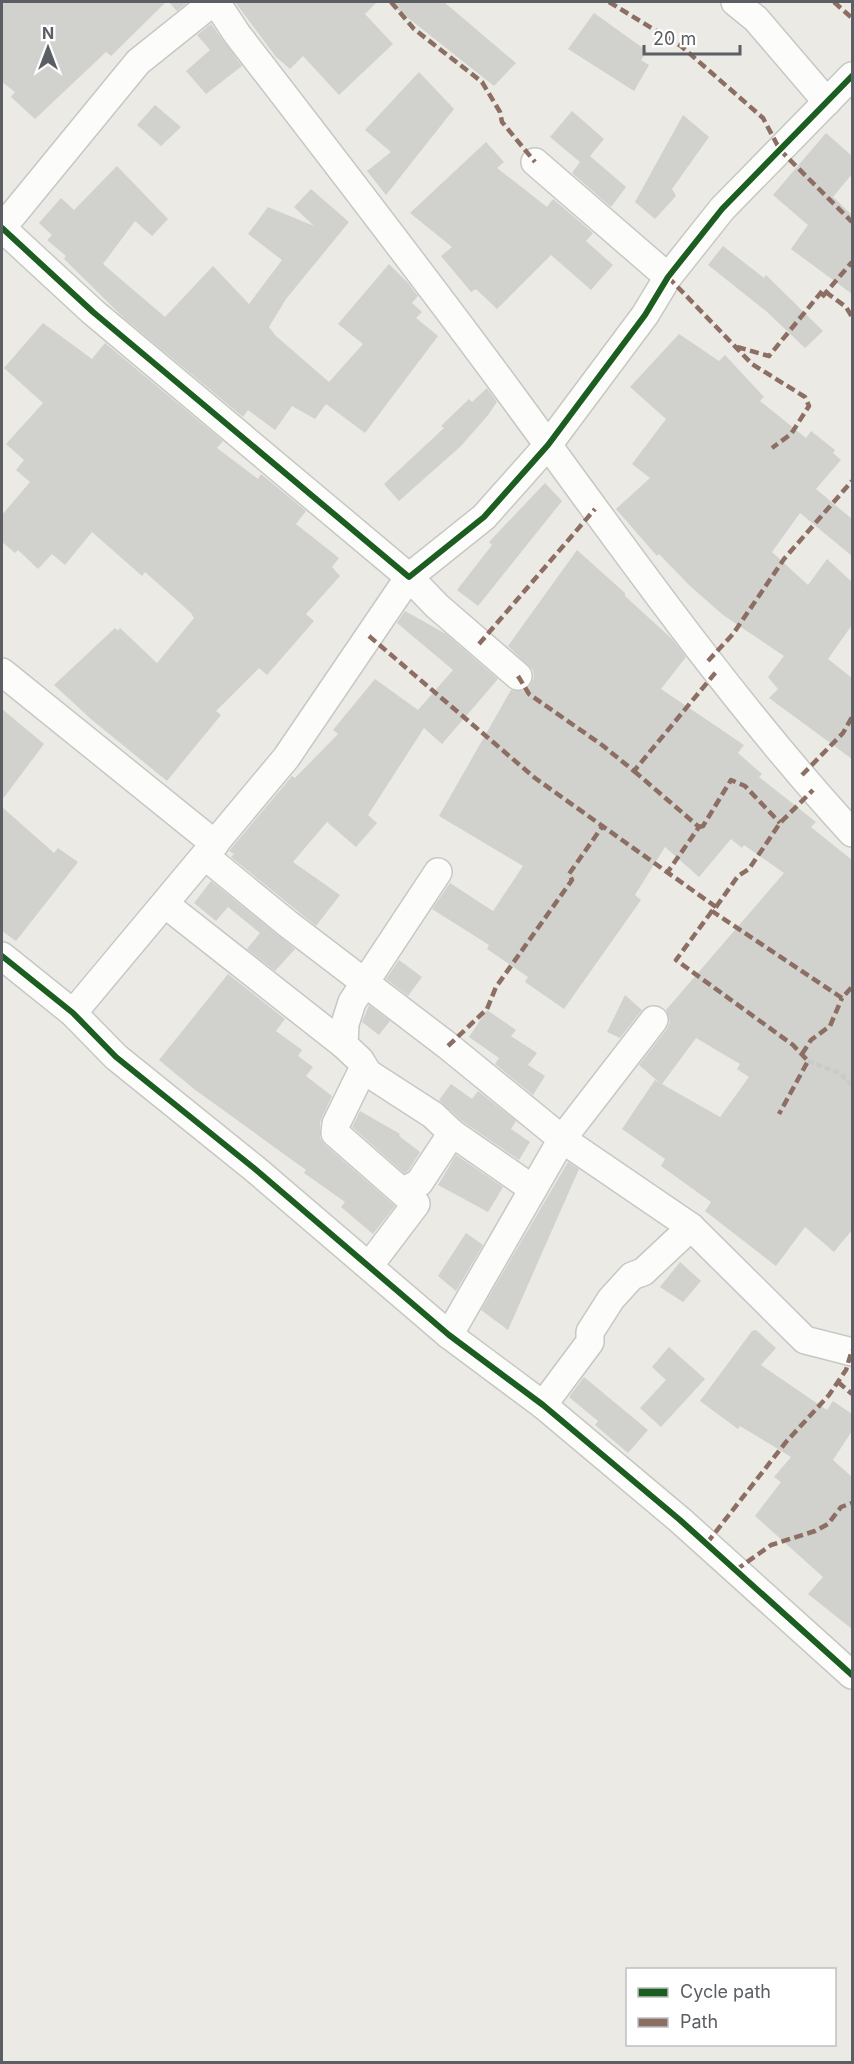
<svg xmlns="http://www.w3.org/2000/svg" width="854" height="2064" viewBox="0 0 854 2064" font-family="Inter,sans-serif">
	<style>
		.building { fill: #d1d1ce; fill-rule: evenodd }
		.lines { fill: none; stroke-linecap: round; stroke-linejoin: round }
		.street-casing { stroke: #c7c7c6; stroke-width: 30 }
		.path { stroke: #c8cbca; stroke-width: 4; stroke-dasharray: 6 3; stroke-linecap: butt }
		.street { stroke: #fcfcfb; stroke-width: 27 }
		.quiet { stroke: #8d6e63; stroke-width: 4.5; stroke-dasharray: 9 4.5; stroke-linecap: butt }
		.cycleway-casing { stroke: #fff; stroke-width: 10 }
		.cycleway { stroke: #1b5e20; stroke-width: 6 }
	</style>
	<rect width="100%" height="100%" fill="#ebeae5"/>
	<g class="building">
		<polygon points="2,2 166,2 111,56 106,52 35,119 11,97 15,92 2,82"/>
		<polygon points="169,2 188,2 177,11"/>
		<polygon points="235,2 377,2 365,14 393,44 339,95 303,56 290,69 276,57"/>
		<polygon points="388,2 444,2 516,63 494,86"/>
		<polygon points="594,13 647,51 641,60 649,65 634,91 568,49"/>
		<polygon points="211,24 242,66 206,94 186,71 210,50 197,35"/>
		<polygon points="419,72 454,109 386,195 367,171 391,152 365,130"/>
		<polygon points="155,105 181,127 161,146 137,125"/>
		<polygon points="572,111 604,139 590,156 626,187 611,207 572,173 580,162 550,137"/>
		<polygon points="683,115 709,137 672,189 676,196 655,219 635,202"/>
		<polygon points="826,133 852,156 852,174 833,197 852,215 852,294 791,249 808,225 773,195"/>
		<polygon points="486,142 504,162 497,168 547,207 553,199 593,233 586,241 613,265 591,290 551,255 497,309 476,289 471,292 441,256 452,247 410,213"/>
		<polygon points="117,166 168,219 152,236 135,221 103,264 165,317 213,266 249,304 282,260 248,234 268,207 314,226 294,207 311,189 349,222 286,299 269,327 276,336 329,382 363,344 338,324 389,264 408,283 418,296 412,303 422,312 416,318 438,336 365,433 326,404 315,419 292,406 275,430 248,410 243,417 125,319 64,259 66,256 47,240 52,235 39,223 61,198 74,210"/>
		<polygon points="723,246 764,278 766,275 823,331 805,348 766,311 708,265"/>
		<polygon points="43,323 92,359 105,343 223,441 217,448 258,479 261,474 306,511 296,524 339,558 332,567 340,576 306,614 314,621 267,675 259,668 216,711 221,715 167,781 92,720 54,685 115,628 118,631 120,628 157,663 194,618 191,613 145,572 142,576 92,532 65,565 52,554 38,569 18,550 15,553 2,542 2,515 30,482 16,470 24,460 6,444 43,403 4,368"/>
		<polygon points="679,334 719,361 725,355 764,397 760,401 806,438 811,431 835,450 833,453 841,460 816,489 852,519 852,556 800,513 772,552 808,585 827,559 852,582 852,625 828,659 852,678 852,759 769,698 778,689 768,677 784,656 723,615 689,585 659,554 657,556 616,509 650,478 632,464 666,419 630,387"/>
		<polygon points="487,388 497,402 488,415 461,446 399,501 384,484 444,428 441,426 469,399 472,402"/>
		<polygon points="545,483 562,501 478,606 457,590 492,545 489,542"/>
		<path d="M577,550L625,593V596L672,639L686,657L661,689L744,745L738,753L762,774L759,777L816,822L811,827L852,860V1230L834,1252L805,1227L776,1266L705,1211L711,1202L661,1166L665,1159L622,1129L655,1080L660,1083L639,1065L667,1029L670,1022L666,1010L784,873L744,845L742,848L731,839L699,877L665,847L635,895L641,900L564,1009L525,982L528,977L487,949L489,945L432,909L450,883L493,911L523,866L439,816L511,690L523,691L530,686L534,678L533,670L508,646ZM696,1038L740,1064L737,1069L749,1077L720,1117L662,1084Z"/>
		<polygon points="405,611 446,634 498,679 442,744 424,728 368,815 377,823 356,847 327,822 293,862 340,895 316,926 231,857 234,854 229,851 292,776 295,778 338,734 333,730 375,679 418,710 453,670 397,623"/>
		<polygon points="2,709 44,744 2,800"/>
		<polygon points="2,807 54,853 58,848 78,862 16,941 2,931"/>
		<polygon points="211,881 295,949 275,971 247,949 260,933 228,907 216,921 194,903"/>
		<polygon points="399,960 422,977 408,996 386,979"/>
		<polygon points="228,974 285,1019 276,1031 302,1050 298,1056 313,1067 306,1076 332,1096 320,1122 320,1138 324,1144 395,1206 373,1234 341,1207 345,1202 304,1173 306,1170 194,1089 159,1060"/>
		<polygon points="625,995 642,1010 620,1038 607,1032"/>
		<polygon points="369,1005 390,1021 379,1035 362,1022"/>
		<polygon points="487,1010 516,1030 511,1036 537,1053 528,1065 545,1076 533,1095 495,1064 499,1058 469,1037"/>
		<polygon points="451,1084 472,1099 478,1091 516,1121 511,1129 530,1142 519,1160 462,1121 439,1100"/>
		<polygon points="360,1111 400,1134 399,1136 420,1152 408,1171 404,1173 352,1127"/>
		<polygon points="456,1155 503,1187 488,1212 438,1185"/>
		<polygon points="568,1162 579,1169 508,1330 481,1310"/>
		<polygon points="466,1233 483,1245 456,1291 438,1276"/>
		<polygon points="680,1262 701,1281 683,1302 660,1287"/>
		<polygon points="756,1330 776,1348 761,1365 827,1410 833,1401 852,1414 852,1431 833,1460 852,1477 852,1629 808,1594 823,1577 755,1516 781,1482 774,1477 791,1457 740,1426 738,1429 700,1401 752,1331"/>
		<polygon points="669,1347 705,1379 661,1427 640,1408 666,1380 652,1367"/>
		<polygon points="584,1377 648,1430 628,1453 595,1425 598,1421 569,1397"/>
	</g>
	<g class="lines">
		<defs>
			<g id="street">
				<path d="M216,2L237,34C329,153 421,272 510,393C620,543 727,696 852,833"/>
				<polyline points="735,2 756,19 827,102"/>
				<polyline points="535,162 668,277"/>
				<polyline points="2,228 93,312 409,577 484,517 548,445 645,315 668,277 722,209 852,76"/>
				<polyline points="2,228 138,62 213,2"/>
				<polyline points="2,672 215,844"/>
				<polyline points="205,856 288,924 448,1046 562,1139 691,1227 805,1340 852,1352"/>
				<polyline points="438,872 352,1002 345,1024 344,1045 360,1060 368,1073 433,1115 452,1133 533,1189"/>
				<polyline points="165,904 344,1045"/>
				<polyline points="2,956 73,1013 116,1057 255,1169 449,1335 543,1405 680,1520 852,1675"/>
				<polyline points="73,1013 286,758 409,577 437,606 518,676"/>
				<polyline points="363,1069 336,1124 335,1133 416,1204 369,1266"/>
				<polyline points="403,1191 419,1183 452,1133"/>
				<polyline points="449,1335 562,1139 654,1020"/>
				<polyline points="543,1405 590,1342 590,1332 611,1299 632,1276 643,1272 691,1227"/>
			</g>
		</defs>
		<use href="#street" class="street-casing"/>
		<polyline class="path" points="808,1061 840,1073 852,1085"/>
		<use href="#street" class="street"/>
		<g class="quiet">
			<polyline points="391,2 414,29 482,82 500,112 502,122 535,162"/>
			<polyline points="609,2 681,46 763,118 780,150 852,222"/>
			<polyline points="834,2 852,18"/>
			<polyline points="668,277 752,364 805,397 809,406 791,434 772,448"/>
			<polyline points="822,297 852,262"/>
			<polyline points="737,347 769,356 823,290 846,307 852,317"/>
			<polyline points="369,636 535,778 716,907 712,911 842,998 852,987"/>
			<polyline points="479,644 595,509"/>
			<polyline points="708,661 733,634 784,559 852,481"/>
			<polyline points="518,676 529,694 602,745 634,771 716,672"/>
			<polyline points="634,771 699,827 667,873"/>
			<polyline points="802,775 843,733 852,717"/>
			<polyline points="699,827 703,826 731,780 745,786 780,823"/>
			<polyline points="716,907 738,876 749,869 780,823 813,790"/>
			<polyline points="712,911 676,960 793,1045 808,1061 779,1114"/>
			<polyline points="448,1046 487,1009 496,987 572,880 569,874 602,827"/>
			<polyline points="802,1054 811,1040 830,1026 842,998"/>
			<polyline points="838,1382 852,1394"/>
			<polyline points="707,1543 786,1442 829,1395 846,1370 852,1350"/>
			<polyline points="736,1570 771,1545 815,1531 828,1524 841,1507 852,1503"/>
		</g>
		<defs>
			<g id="cycleway">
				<polyline points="2,228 93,312 409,577 484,517 548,445 645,315 668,277 722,209 852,76"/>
				<polyline points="2,956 73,1013 116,1057 255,1169 449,1335 543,1405 680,1520 852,1675"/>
			</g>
		</defs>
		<use href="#cycleway" class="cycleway-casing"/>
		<use href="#cycleway" class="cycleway"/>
	</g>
	<rect width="854" height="2064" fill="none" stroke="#5b5e63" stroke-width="6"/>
	<rect x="626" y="1968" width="210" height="78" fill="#ffffff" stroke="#bdbfc1" stroke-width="1.5"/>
	<rect x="638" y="1988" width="30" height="9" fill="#1b5e20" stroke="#bdbfc1" stroke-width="1.5"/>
	<text x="680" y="1998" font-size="18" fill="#5b5e63">Cycle path</text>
	<rect x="638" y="2018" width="30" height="9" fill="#8d6e63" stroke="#bdbfc1" stroke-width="1.5"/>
	<text x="680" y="2028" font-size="18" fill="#5b5e63">Path</text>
	<g transform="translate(48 48)" stroke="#ffffff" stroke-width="4.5" paint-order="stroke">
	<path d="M0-4.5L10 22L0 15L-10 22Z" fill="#5b5e63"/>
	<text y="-9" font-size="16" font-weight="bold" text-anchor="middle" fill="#5b5e63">N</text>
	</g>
	<path d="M644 45v9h96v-9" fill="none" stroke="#5b5e63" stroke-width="3"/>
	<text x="653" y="45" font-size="18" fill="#5b5e63" stroke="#ffffff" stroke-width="4.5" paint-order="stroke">20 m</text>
</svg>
